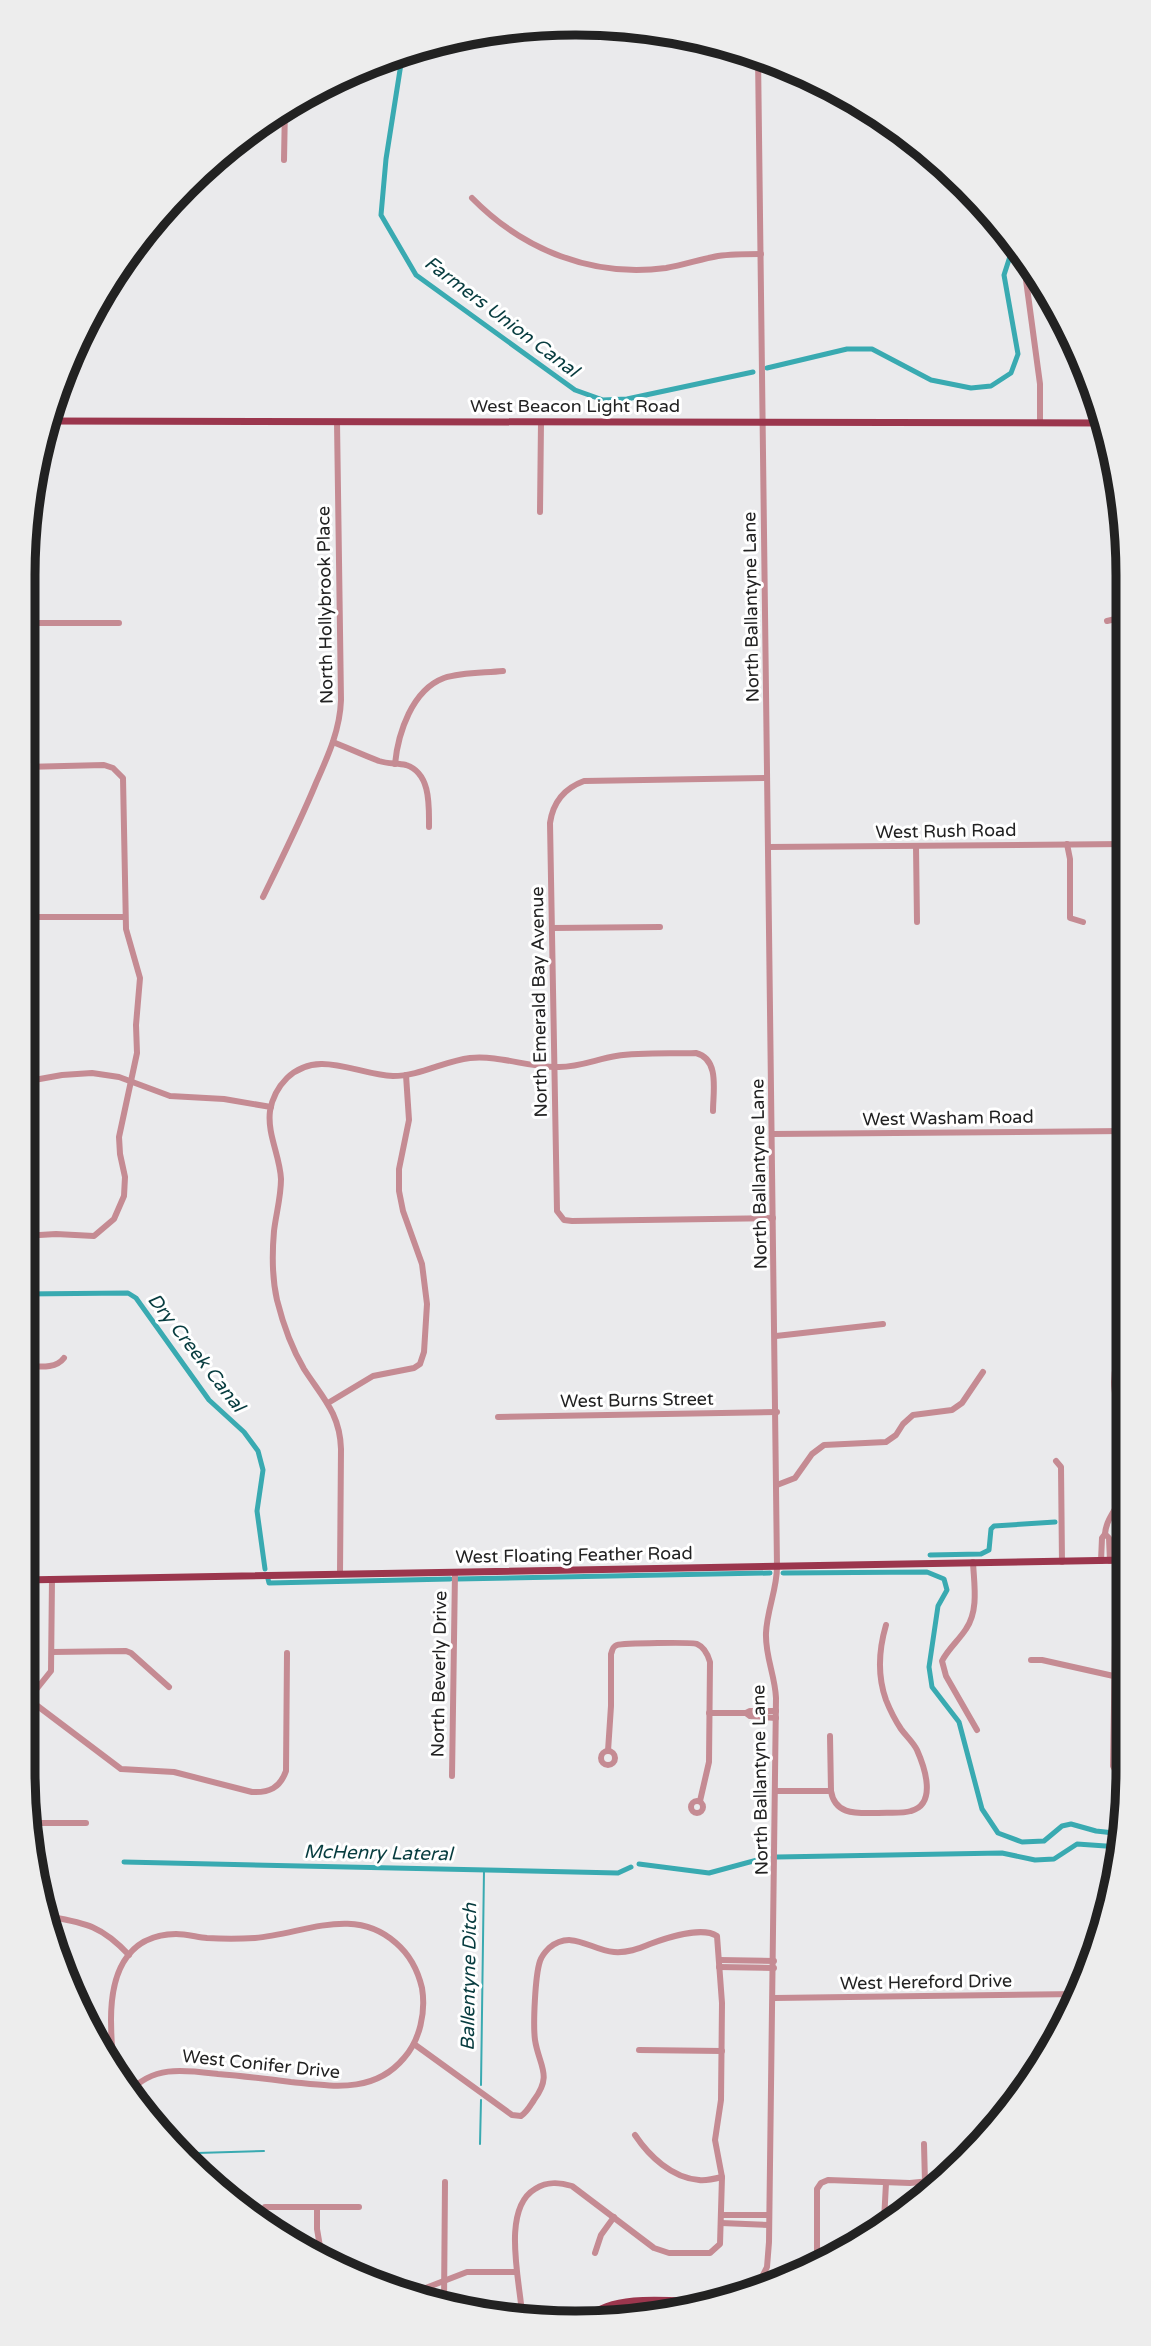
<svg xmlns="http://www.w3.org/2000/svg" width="1151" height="2346" viewBox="0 0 1151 2346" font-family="'Varela Round',sans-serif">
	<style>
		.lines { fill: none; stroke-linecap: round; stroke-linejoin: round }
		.stream { stroke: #39aab1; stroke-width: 2 }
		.canal { stroke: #39aab1; stroke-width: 5 }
		.minor { stroke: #c58b93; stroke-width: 6 }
		.major { stroke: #9b364d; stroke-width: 7 }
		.labels { text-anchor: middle; stroke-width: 6; stroke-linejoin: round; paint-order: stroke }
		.street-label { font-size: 18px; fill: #222; stroke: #fff }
		.water-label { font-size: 19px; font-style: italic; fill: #073c3f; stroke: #fff }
		.rim { fill: none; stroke: #222; stroke-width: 9 }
	</style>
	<rect width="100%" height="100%" fill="#eaeaec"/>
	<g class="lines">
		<g class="stream">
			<polyline points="481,2085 484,1870"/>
			<polyline points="480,2144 481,2100"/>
			<polyline points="197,2153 264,2151"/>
		</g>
		<g class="canal">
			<polyline points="403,51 386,159 381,215 416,275 575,390 603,400 627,399 753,372"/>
			<polyline points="767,368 847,349 872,349 931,380 971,388 991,386 1011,373 1018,354 1004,275 1014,244"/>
			<polyline points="23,1294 128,1293 136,1298 209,1400 244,1432 258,1451 263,1470 257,1511 265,1569"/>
			<polyline points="930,1555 981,1554 989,1550 991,1529 994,1526 1055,1522"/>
			<polyline points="783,1573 927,1572 944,1579 947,1590 938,1606 929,1667 932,1687 959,1722 982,1809 998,1833 1022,1842 1044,1841 1062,1826 1071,1824 1096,1831 1123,1834"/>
			<polyline points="268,1579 269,1583 450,1579"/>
			<polyline points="457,1579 770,1573"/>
			<polyline points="777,1857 1002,1853 1035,1860 1054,1859 1077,1844 1120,1847"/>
			<polyline points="124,1862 618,1873 631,1867"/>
			<polyline points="639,1864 709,1873 768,1857"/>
		</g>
		<g class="minor">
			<polyline points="284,160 285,107"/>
			<path d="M472,198C523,250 593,278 666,268C684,265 701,259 718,256C732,254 747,254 761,254"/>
			<polyline points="1029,261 1026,280 1040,384 1040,423"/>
			<polyline points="59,421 60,385"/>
			<polyline points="540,512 541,422"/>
			<polyline points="1107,621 1124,617"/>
			<polyline points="24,628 35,623 119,623"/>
			<path d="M333,742C348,748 363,755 379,761C388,764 397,763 406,765C431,773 429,806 429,827"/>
			<path d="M395,764C398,733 412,690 444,678C462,672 484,673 503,671"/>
			<path d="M767,778L584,781C565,788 553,802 550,823L557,1211L564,1220L572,1221L773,1218"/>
			<polyline points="1067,844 1070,859 1070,918 1083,922"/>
			<polyline points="916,846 917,922"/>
			<polyline points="768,847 1124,844"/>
			<path d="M263,897C281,860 300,822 316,783C328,756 340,730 341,700L337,422"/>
			<polyline points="24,917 125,917"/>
			<polyline points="552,928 660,927"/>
			<polyline points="23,1082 62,1075 92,1073 119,1077 170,1096 224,1099 271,1107"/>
			<polyline points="772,1134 1125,1131"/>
			<polyline points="23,1236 56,1234 94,1236 114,1219 124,1196 125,1177 120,1154 119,1137 137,1053 136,1025 140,978 126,929 123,778 113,768 104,765 24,767"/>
			<polyline points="776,1336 883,1324"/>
			<path d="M1126,1345C1103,1378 1119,1406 1126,1442"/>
			<path d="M23,1366C37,1366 55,1370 64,1358"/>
			<polyline points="328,1403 373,1376 414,1368 420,1364 424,1352 427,1304 422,1264 403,1211 399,1191 399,1169 409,1120 406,1075"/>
			<polyline points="498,1417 777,1412"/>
			<polyline points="1056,1461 1061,1467 1062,1562"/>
			<polyline points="777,1485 795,1478 812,1454 824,1445 886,1442 896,1435 903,1424 913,1415 952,1410 962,1403 983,1372"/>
			<path d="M1105,1534C1106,1517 1121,1504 1126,1488"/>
			<polyline points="1101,1561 1102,1538 1105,1534 1109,1538 1110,1561"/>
			<path d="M973,1562C974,1584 979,1610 966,1629C959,1640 948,1649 942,1661L946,1676L977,1730"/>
			<path d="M340,1574L341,1449C340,1413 322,1397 304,1369C291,1347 283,1324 277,1300C272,1278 272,1254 274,1231C276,1214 281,1197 281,1179C280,1156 267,1134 270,1111C272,1099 278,1087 287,1078C318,1048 357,1075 393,1076C420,1076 444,1061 470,1058C501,1055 529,1068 559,1067C580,1067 597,1059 616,1056C642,1052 670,1054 696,1053C720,1059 713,1092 713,1111"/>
			<polyline points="1127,1628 1119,1635 1115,1645 1113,1766 1118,1775 1127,1778"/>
			<polyline points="52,1652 126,1651 131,1653 169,1687"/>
			<polyline points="1031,1660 1042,1660 1127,1679"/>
			<path d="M23,1695L121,1769L174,1772L252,1792C269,1793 280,1788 286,1771L287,1653"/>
			<polyline points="23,1706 51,1671 52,1579"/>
			<polyline points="709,1713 746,1713"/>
			<polyline points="776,1718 750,1716 746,1713 750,1711 776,1711"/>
			<path d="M830,1736L831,1791C835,1816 858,1813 878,1813C888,1812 901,1814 911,1811C937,1804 925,1768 917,1750C913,1742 906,1736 901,1729C895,1720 890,1710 886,1700C877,1675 879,1649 886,1625"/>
			<path d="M608,1751L611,1706V1654C613,1649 612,1647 617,1645C623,1643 693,1642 697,1644C704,1647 708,1655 710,1662L709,1762L700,1801"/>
			<circle cx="608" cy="1758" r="7"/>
			<polyline points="452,1776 455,1572"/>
			<polyline points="776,1791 831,1791"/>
			<circle cx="697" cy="1807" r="6"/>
			<polyline points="31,1823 86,1823"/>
			<path d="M47,1916C85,1923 101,1925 129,1955"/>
			<polyline points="719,1960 774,1961"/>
			<polyline points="719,1967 774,1968"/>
			<polyline points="774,1998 1079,1994"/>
			<path d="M414,2044L512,2115L521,2116C527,2112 530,2106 534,2100C553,2075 539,2066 535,2040C533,2025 535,1976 540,1961C542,1955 545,1952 549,1948C572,1929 590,1950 614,1952C627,1953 638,1949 650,1944C666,1938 702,1926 717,1936L722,2003L721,2100L715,2140L722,2177L720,2244L710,2253H669L654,2248L572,2186C559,2182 547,2181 535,2189C501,2209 520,2282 522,2314"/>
			<polyline points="639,2050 722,2051"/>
			<path d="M129,2092C154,2065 184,2070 218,2074C242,2076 267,2079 291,2082C332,2086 374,2094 404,2058C420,2040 426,2012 422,1988C418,1971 410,1955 396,1943C354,1905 304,1934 255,1938C239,1939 223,1939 207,1938C197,1937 186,1934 176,1934C124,1935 111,1977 111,2020C112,2054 109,2061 135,2086"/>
			<path d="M635,2135C649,2156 672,2178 699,2180C706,2181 714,2179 722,2177"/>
			<polyline points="924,2144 925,2183"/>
			<polyline points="265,2207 359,2207"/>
			<polyline points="317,2207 317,2229 322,2258"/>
			<polyline points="721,2215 769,2215"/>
			<polyline points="884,2221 886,2183"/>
			<polyline points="721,2223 769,2225"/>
			<polyline points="595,2253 601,2235 614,2217"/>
			<polyline points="817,2267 817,2189 821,2183 828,2180 910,2183 940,2180"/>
			<path d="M758,2285L767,2267L769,2242L776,1698C775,1675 765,1656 766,1633C767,1610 777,1589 777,1567L758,56"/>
			<polyline points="404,2289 423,2289 467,2272 516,2272"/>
			<polyline points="444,2304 445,2182"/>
			<polyline points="653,2317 655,2302"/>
		</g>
		<g class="major">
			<polyline points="46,421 1105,423"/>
			<polyline points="23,1580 1126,1560"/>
			<path d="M590,2317C612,2294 671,2301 701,2302"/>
		</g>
	</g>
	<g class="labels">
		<g class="street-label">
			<text x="575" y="412">West Beacon Light Road</text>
			<text transform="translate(325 605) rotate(-91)" y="6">North Hollybrook Place</text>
			<text transform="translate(751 607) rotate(-91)" y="6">North Ballantyne Lane</text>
			<text transform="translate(946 831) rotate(-1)" y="6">West Rush Road</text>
			<text transform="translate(539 1002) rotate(-91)" y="6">North Emerald Bay Avenue</text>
			<text transform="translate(948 1118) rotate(-1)" y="6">West Washam Road</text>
			<text transform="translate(759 1174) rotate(-91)" y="6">North Ballantyne Lane</text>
			<text transform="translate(637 1400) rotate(-1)" y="6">West Burns Street</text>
			<text transform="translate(574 1555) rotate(-1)" y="6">West Floating Feather Road</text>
			<text transform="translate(439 1674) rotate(-89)" y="6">North Beverly Drive</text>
			<text transform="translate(760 1780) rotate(-91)" y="6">North Ballantyne Lane</text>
			<text transform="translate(926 1982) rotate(-1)" y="6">West Hereford Drive</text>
			<text transform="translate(261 2064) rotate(6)" y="6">West Conifer Drive</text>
		</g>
		<g class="water-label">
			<text transform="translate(502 316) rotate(37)" y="7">Farmers Union Canal</text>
			<text transform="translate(197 1352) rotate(52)" y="7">Dry Creek Canal</text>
			<text transform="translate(378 1852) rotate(1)" y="7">McHenry Lateral</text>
			<text transform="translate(468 1977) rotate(-89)" y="7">Ballentyne Ditch</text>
		</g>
	</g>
	<path d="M0 0H1151V2346H0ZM575 35H576A540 540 0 0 1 1116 575V1771A540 540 0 0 1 576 2311H575A540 540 0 0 1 35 1771V575A540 540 0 0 1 575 35Z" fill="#ededed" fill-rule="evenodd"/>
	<path class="rim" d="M575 35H576A540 540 0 0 1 1116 575V1771A540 540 0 0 1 576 2311H575A540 540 0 0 1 35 1771V575A540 540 0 0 1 575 35Z"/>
</svg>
